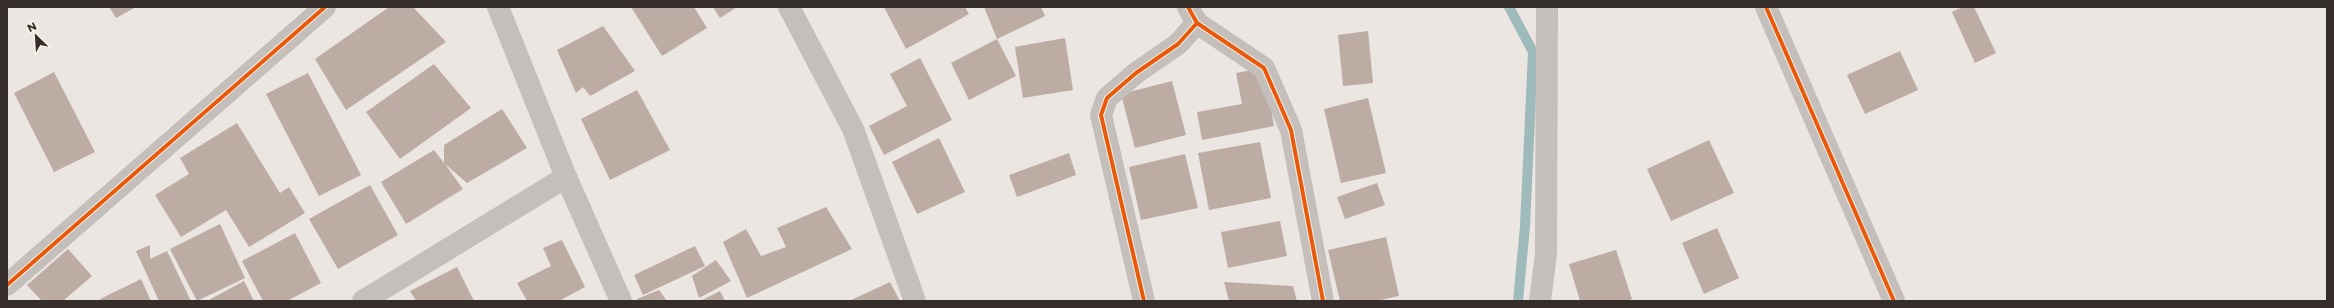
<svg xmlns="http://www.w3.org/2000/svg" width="2334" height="308" viewBox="0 0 2334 308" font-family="Montserrat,sans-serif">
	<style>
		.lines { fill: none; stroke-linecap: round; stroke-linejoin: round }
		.stream { stroke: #9fbaba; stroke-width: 10 }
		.building { fill: #bdaca4 }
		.minor { stroke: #c4bfba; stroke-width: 22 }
		.cycleway-casing { stroke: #f8f1e8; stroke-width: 6 }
		.cycleway { stroke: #e8590c; stroke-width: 4 }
	</style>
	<rect width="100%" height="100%" fill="#ebe6e1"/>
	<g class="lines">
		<polyline class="stream" points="1509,7 1533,52 1525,226 1518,301"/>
	</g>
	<g class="building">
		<polygon points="109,7 136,7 116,18"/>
		<polygon points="389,7 413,7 446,42 346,110 315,59"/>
		<polygon points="631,7 694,7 707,28 662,56"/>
		<polygon points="713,7 737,7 720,18"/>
		<polygon points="884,7 965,7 969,14 906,49"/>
		<polygon points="984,7 1041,7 1045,16 997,39"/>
		<polygon points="1963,7 1974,7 1996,53 1975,63 1952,12"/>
		<polygon points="603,26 635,71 590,96 583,87 576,93 557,50"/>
		<polygon points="1368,31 1373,83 1343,86 1338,35"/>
		<polygon points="1065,38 1073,90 1023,98 1015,47"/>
		<polygon points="997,39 1016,76 969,100 951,63"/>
		<polygon points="1900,51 1918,90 1865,114 1847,75"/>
		<polygon points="920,58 952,120 884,155 869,126 907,106 890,74"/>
		<polygon points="434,64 471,108 400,159 366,112"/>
		<polygon points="1264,68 1274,126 1202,140 1197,112 1242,104 1236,73"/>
		<polygon points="54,72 95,152 54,172 14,93"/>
		<polygon points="308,73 361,175 319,196 266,94"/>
		<polygon points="1172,81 1186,135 1135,148 1121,94"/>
		<polygon points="637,90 670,150 610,180 581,119"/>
		<polygon points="1368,98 1386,173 1341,183 1324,109"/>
		<polygon points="502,109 527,148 467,183 445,164 463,189 406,224 381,182 434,150 444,163 444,145"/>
		<polygon points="237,123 280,193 289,187 305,213 249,247 226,210 181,237 155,195 189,174 180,158"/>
		<polygon points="939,138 965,192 917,214 892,162"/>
		<polygon points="1709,140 1734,193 1671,221 1647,169"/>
		<polygon points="1260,142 1271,198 1209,210 1198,153"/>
		<polygon points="1069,153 1076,175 1017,197 1009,175"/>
		<polygon points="1185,154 1198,208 1141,220 1129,167"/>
		<polygon points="1377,183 1385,205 1345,219 1337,197"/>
		<polygon points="370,185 398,235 338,269 309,219"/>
		<polygon points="826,207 852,249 747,298 723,242 746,229 761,256 786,247 777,228"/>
		<polygon points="1280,221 1287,256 1228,268 1221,232"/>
		<polygon points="220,224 245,278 197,301 170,249"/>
		<polygon points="1717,228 1739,278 1704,294 1682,243"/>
		<polygon points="295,233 321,283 287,301 263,301 242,261"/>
		<polygon points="1386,237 1399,296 1376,301 1340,301 1328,250"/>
		<polygon points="562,240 585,287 559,301 527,301 517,283 551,266 543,248"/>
		<polygon points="150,245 150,259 167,251 191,301 159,301 136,251"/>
		<polygon points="695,246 705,266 643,295 634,275"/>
		<polygon points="68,249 92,276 63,301 42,301 27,285"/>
		<polygon points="1616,250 1632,299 1625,301 1580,301 1569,264"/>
		<polygon points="716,260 731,281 699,298 692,276"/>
		<polygon points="457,267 474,301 416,301 410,291"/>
		<polygon points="141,279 151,301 101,301 100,299"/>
		<polygon points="244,281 254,301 207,301"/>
		<polygon points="890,282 900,301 849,301"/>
		<polygon points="1224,282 1293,286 1297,301 1229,301"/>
		<polygon points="659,290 667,301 637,301 637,299"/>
		<polygon points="720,291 725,301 700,301"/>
	</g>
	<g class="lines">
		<g class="minor">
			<polyline points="498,7 566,177 621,301"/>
			<polyline points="789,7 853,129 915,301"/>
			<polyline points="1188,7 1197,23 1264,68 1291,130 1323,301"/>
			<polyline points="1766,7 1894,301"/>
			<polyline points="7,285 325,7"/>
			<polyline points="363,301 566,177"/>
			<polyline points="1144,301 1101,115 1107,98 1136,73 1178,44 1197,23"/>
			<polyline points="1540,301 1546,254 1547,7"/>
		</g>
		<defs>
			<g id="cycleway">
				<polyline points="1188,7 1197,23 1264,68 1291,130 1323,301"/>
				<polyline points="1766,7 1894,301"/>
				<polyline points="7,285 325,7"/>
				<polyline points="1144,301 1101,115 1107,98 1136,73 1178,44 1197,23"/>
			</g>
		</defs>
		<use href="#cycleway" class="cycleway-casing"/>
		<use href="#cycleway" class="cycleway"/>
	</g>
	<rect width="2334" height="308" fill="none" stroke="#342d29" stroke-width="16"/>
	<g transform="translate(36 36) rotate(335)" stroke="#f8f1e8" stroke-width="3" paint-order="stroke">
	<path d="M0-3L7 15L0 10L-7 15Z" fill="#342d29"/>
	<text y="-6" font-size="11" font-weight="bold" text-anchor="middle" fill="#342d29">N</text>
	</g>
</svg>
